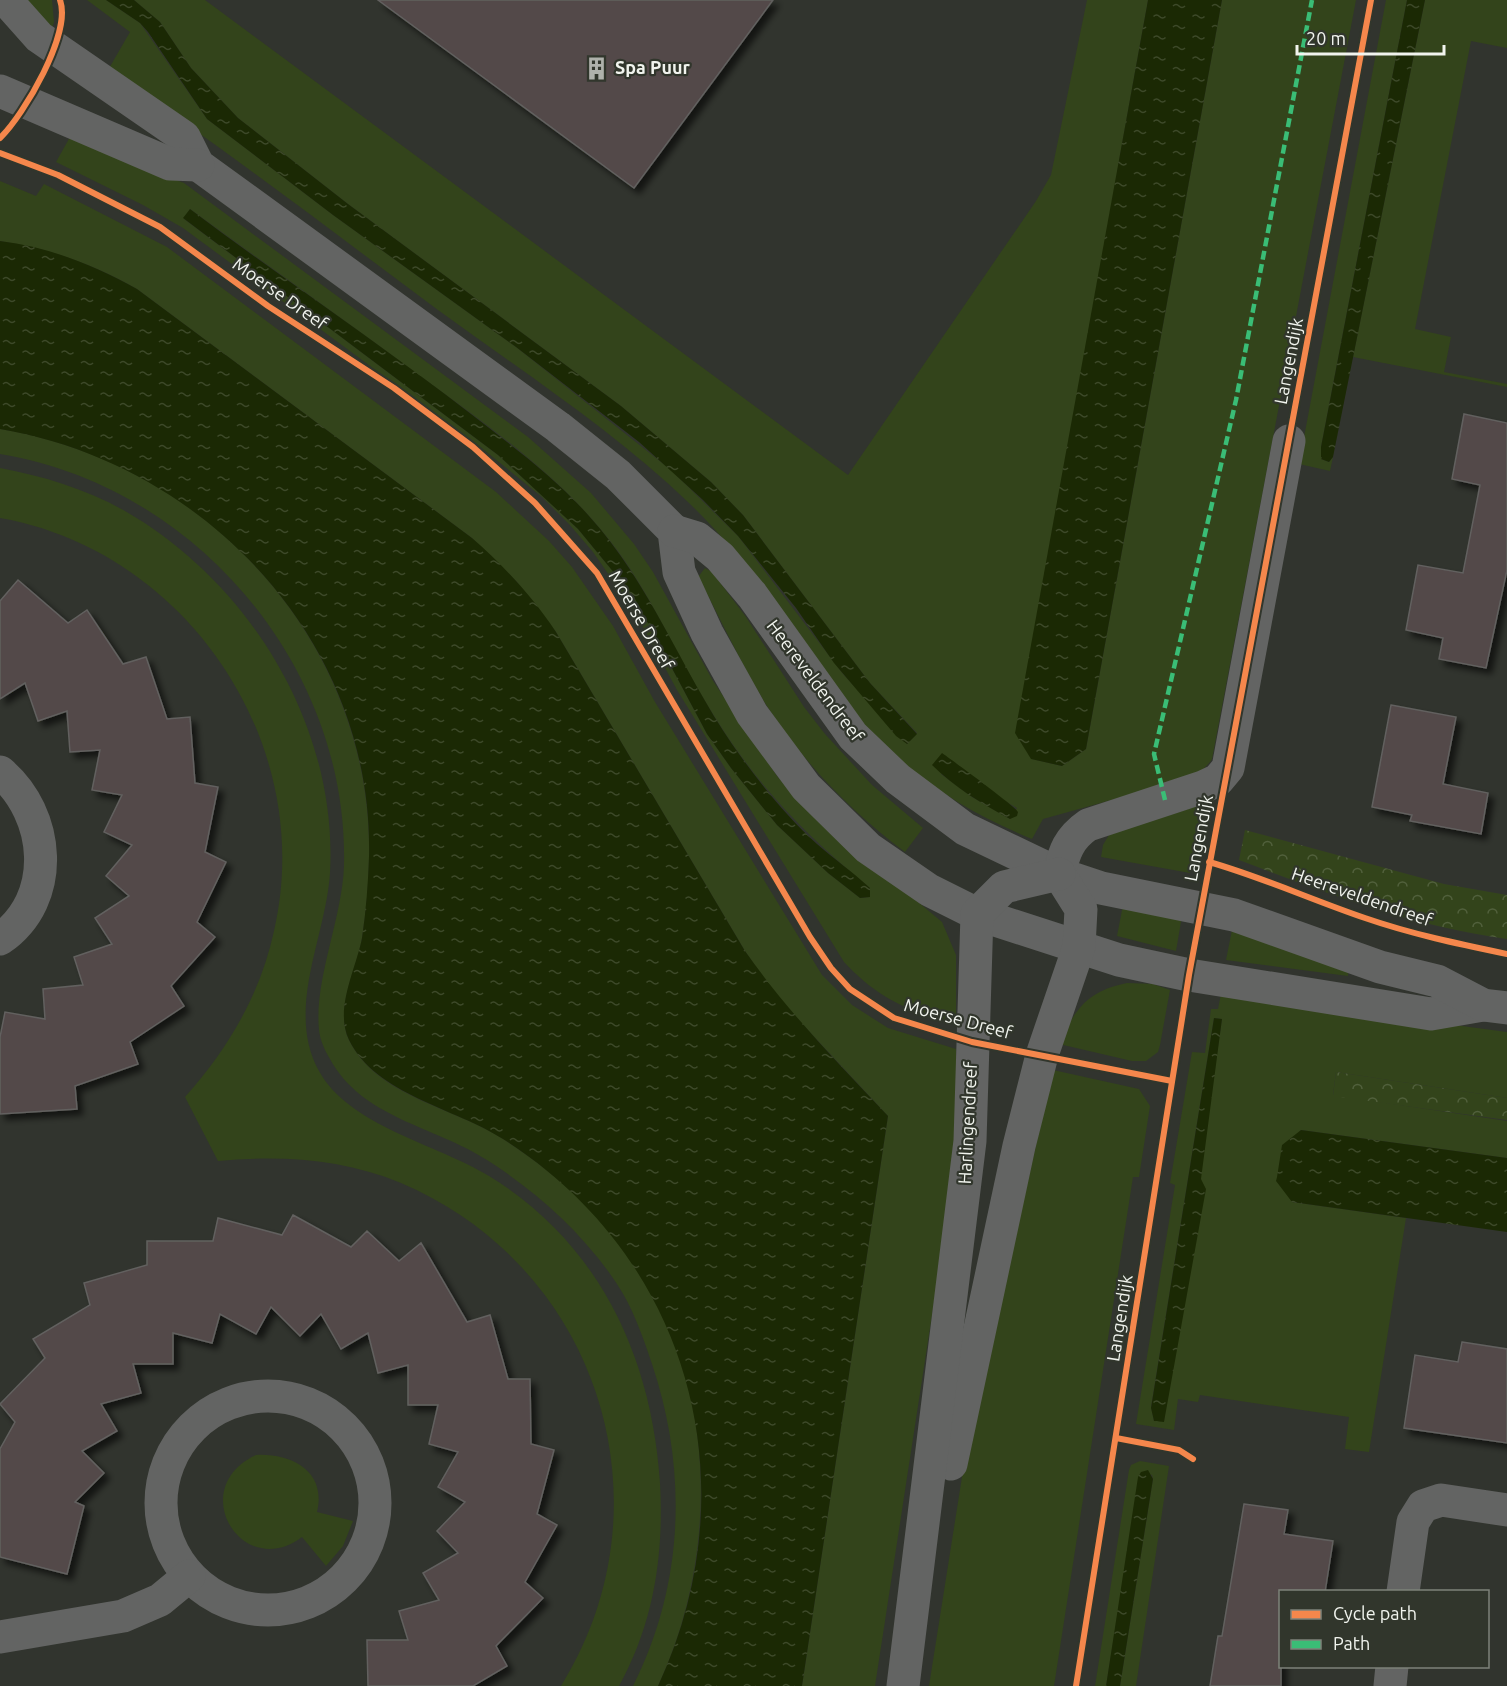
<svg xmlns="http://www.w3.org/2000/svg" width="1507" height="1686" viewBox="0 0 1507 1686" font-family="Ubuntu,sans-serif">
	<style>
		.grass { fill: #33441b; fill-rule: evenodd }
		.forest { fill: url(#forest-crowns) }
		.water { fill: url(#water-ripples) }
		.building { fill: #524849; stroke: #62615f; stroke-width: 1.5; filter: url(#shadow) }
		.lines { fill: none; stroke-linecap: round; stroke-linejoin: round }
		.minor { stroke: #636463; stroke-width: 33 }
		.quiet { stroke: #3abd76; stroke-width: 4.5; stroke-dasharray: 9 4.5; stroke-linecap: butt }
		.cycleway-casing { stroke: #31362c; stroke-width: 10 }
		.cycleway { stroke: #f5874c; stroke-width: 6 }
		.labels { text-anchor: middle; stroke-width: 4.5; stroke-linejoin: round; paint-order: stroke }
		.poi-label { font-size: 18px; font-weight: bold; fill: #f1f4ee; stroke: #31362c; text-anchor: start }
		.street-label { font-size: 18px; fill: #f1f4ee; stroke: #31362c }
	</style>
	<defs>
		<pattern id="forest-crowns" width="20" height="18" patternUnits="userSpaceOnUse" patternTransform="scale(1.5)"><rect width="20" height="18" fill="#33441b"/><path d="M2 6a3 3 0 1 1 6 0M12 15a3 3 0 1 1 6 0" fill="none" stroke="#51603c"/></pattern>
		<pattern id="water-ripples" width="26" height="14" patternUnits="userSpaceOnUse" patternTransform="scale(1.5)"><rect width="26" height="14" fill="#1b2904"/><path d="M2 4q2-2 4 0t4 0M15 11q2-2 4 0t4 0" fill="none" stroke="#3d4929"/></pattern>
		<filter id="shadow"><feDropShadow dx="5.5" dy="5.5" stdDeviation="3" flood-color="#0009"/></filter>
	</defs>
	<rect width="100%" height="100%" fill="#31342e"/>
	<g class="grass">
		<polygon points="25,0 52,0 54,22 51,31"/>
		<path d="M87,0H106L140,23L207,119L333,215L516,347L671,470L738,536L843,674L907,744L917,733L870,683L743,515L711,482L621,406L348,204L238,118L191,68L160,22L134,0H205L848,475L1036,201L1051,175L1087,0H1148L1119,161L1032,759L1062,766L1086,749L1222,0H1356L1212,759C1205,769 1199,773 1187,779L1043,819L1032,839C973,815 925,785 879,741C856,719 838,690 819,665C778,609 739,551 689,503C614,431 523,372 438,310C329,229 221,146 108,70L130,32ZM955,763L996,796L1017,808L1010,819L972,797L941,774Z"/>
		<polygon points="1386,0 1407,0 1321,447 1321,459 1329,462 1333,457 1330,471 1299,464"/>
		<polygon points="1425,0 1507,0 1507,48 1471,41 1415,329 1451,337 1444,372 1507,384 1507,387 1353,357"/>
		<path d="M70,137L119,159L184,183L528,437L591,493L634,544L653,572L713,681L777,776L802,805L942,922L956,955V1022C949,1022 941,1019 934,1017C897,1007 870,990 844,962L677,690L636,614L593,552L569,524L542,497L484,450L183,228L143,205L56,162ZM190,209C267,265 344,320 420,376C483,422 552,470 602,531C647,584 672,648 708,706C755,784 801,831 870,888V897L860,898L828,873L777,825L731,768L707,734L634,597L578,529L498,455L184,219Z"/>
		<path d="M0,181L36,196L44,184L167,247L496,492L549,541L572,567L613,626L655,702L822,975L852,1005L888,1028L956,1049L957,1120L949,1204L875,1686H802L888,1116L793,1014L768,984L745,951L556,632L517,582L472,538L137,289C93,264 50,249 0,241Z"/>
		<path d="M0,429C207,463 373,643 369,857C369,884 366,911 362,938C357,969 334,1009 349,1040C377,1097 454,1107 503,1139C564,1178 619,1231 653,1295C718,1414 714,1566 658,1686H633C684,1585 688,1471 652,1364C643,1337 633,1308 617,1284C584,1234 537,1192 487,1160C434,1126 362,1118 330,1059C325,1051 320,1040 319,1030C314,980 342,919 344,866C349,667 196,486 0,454Z"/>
		<path d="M0,468C43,476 86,489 125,511C250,583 338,726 330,873C326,937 285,1010 319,1071C349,1126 437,1144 489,1176C599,1243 652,1357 660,1483C664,1554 654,1623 619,1686H561C674,1504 599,1267 401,1183C343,1159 281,1155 218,1161L185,1097C228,1049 260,995 274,931C317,745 188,551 0,518Z"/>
		<path d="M705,568L712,572L746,617L804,707L825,734L872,785L923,828L905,852C850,811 802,761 765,703C740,662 721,619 698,577Z"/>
		<polygon points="1197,806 1202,810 1190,873 1101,857 1103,845 1109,835"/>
		<polygon points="1123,905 1182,916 1176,951 1117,936"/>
		<polygon points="1232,930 1348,972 1348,976 1226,960"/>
		<path d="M1127,983L1153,984L1170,990L1160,1045L1158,1052L1146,1061H1132L1059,1044C1075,1009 1087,991 1127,983Z"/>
		<path d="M1221,994L1507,1032V1098L1336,1072L1333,1095L1507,1121V1158L1301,1130C1275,1159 1273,1167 1292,1202L1406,1218L1369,1452L1345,1449L1349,1417L1200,1395L1198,1402L1178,1399L1174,1430L1136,1424L1175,1185L1170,1183L1192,1052L1205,1053L1211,1009H1218ZM1214,1018L1222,1019L1164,1421H1154L1151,1407Z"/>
		<polygon points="1053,1070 1139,1089 1150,1106 1139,1177 1133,1177 1054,1686 929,1686 965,1458"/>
		<path d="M256,1455C291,1453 327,1471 317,1512L353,1521L343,1546L326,1566L302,1537C242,1582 185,1488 256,1455Z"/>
		<polygon points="1140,1461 1169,1466 1136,1686 1120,1686 1153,1479 1152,1475 1141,1472 1106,1686 1095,1686 1129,1470 1131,1465"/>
	</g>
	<g class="forest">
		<path d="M1245,830L1444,884L1507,895V939C1409,925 1331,895 1239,860Z"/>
		<polygon points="1336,1072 1507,1098 1507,1120 1333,1096"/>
	</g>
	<g class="water">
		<polygon points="106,0 134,0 160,22 191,68 238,118 348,204 621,406 711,482 743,515 870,683 917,734 907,744 896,736 834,663 796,608 738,536 703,500 639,442 516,347 333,215 207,119 148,32 140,23"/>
		<polygon points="1148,0 1222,0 1086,749 1062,766 1031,759 1015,733"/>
		<polygon points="1407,0 1425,0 1333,457 1329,462 1321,459 1321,447"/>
		<path d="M190,209C283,279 379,343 471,414C512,446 555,477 589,516C650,583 681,669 732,744C757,780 785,815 817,844C834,859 853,872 870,888V897L860,898L828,873L777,825L731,768L707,734L634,597L578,529L498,455L183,218Z"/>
		<path d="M0,241C49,247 94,265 137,289L472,538C504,566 532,596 556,632L745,951C787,1011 838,1063 888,1116L802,1686H658C751,1486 692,1259 503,1139C455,1108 376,1095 349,1040C334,1009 356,969 362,938C366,911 368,884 369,857C374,642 206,464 0,429Z"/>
		<path d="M942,753C952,760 1016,807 1018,812L1017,816L1010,819C982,804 954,787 932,765Z"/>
		<polygon points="1214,1018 1222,1019 1201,1179 1206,1189 1164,1422 1154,1421 1151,1408"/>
		<polygon points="1301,1130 1507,1158 1507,1232 1292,1202 1276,1181 1277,1177 1282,1145"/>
		<polygon points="1148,1470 1153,1479 1120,1686 1106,1686 1138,1477 1141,1472"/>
	</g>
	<g class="building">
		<polygon points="378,0 773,0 634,188"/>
		<polygon points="1464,414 1507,423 1507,570 1486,668 1439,659 1443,638 1406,630 1418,565 1463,573 1480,485 1452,479"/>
		<polygon points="18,580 68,623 87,610 123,664 146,657 167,719 190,717 195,783 218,787 205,852 226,862 197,922 215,937 171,986 184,1006 130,1042 138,1064 75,1086 77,1109 0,1114 0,1037 5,1012 45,1019 43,989 83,985 74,957 112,944 95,918 129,896 106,876 132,845 104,832 122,795 92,790 100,750 70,752 67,711 38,721 25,683 0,699 0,601"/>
		<polygon points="1391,705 1456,717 1443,784 1488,793 1481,834 1410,821 1412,815 1372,807"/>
		<polygon points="293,1215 351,1247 367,1231 399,1261 421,1243 467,1322 490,1315 508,1379 530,1379 531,1444 554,1450 537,1514 557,1525 525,1582 543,1598 496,1646 507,1666 473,1686 368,1686 367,1640 408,1640 399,1611 439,1600 423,1573 458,1553 437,1531 465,1502 438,1487 458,1452 429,1444 438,1405 408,1405 408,1365 378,1373 368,1333 341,1349 321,1314 300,1336 271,1307 256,1334 220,1314 212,1343 173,1333 173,1364 133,1364 141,1393 101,1404 117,1431 82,1451 104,1473 75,1502 84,1506 67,1574 0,1557 0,1449 15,1422 0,1404 45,1358 33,1339 90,1305 84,1283 147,1265 147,1241 213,1241 218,1218 282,1235"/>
		<polygon points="1462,1342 1507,1349 1507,1443 1404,1428 1415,1355 1458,1362"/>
		<polygon points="1244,1504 1288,1510 1284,1534 1333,1541 1325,1592 1281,1592 1281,1686 1210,1686 1218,1636 1222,1636"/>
	</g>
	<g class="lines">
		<g class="minor">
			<polyline points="6,0 39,37 184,137 198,165 558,427 618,475 674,531 679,572 707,633 752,714 806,787 868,848 929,890 977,914 1119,960 1189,975 1431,1014 1483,1005"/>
			<polyline points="0,91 170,164 198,165"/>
			<polyline points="674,531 697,538 720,557 752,595 853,736 898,779 965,829 1059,874 1101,888 1234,915 1380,967 1437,981 1483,1005 1507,1008"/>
			<path d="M0,772C50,814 58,899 0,939"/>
			<path d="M1059,874C1064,852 1069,838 1088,825L1203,787L1218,780L1228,768L1289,441"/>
			<circle cx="268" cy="1503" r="107"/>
			<polyline points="951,1464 1019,1146 1042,1055 1079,947 1081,909 1059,874"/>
			<polyline points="1403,1592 1413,1522 1423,1506 1441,1500 1507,1510"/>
			<polyline points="0,1637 123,1616 160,1600 189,1576"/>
			<polyline points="903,1686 970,1141 977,914 1004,887 1059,874"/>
			<polyline points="1390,1686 1392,1666"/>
		</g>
		<polyline class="quiet" points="1165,800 1154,754 1236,400 1312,0"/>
		<defs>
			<g id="cycleway">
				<path d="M0,138C24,115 72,33 60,0"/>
				<polyline points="0,153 58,175 160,227 268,306 394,388 473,447 535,503 597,573 810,937 831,968 850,989 894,1018 972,1042 1172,1081"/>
				<path d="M1209,862C1262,877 1312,900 1365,918C1411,934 1459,944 1507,954"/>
				<polyline points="1116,1438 1179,1450 1193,1459"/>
				<polyline points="1076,1686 1189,975 1371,0"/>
			</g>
		</defs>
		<use href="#cycleway" class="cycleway-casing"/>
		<use href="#cycleway" class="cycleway"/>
	</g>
	<defs>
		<symbol id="building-bare" viewBox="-9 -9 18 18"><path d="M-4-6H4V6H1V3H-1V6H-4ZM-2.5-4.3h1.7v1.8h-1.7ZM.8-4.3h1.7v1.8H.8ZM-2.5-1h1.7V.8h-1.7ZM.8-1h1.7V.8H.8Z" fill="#aeb1ab" stroke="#31362c" stroke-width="2.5" paint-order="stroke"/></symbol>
	</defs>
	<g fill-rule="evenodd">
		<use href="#building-bare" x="580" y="52" width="33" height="33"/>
	</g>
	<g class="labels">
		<g class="poi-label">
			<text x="615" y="74">Spa Puur</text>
		</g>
		<g class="street-label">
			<text transform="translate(280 294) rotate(35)" y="6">Moerse Dreef</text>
			<text transform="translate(1289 361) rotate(-79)" y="6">Langendijk</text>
			<text transform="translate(641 620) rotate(60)" y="6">Moerse Dreef</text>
			<text transform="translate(815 681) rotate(53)" y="6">Heereveldendreef</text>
			<text transform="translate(1199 838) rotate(-79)" y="6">Langendijk</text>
			<text transform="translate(1362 897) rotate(19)" y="6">Heereveldendreef</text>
			<text transform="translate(958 1019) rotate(15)" y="6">Moerse Dreef</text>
			<text transform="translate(968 1123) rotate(-87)" y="6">Harlingendreef</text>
			<text transform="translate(1120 1318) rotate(-81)" y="6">Langendijk</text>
		</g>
	</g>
	<rect x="1279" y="1590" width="210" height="78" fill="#31362c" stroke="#7e827a" stroke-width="1.5"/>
	<rect x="1291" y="1610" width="30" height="9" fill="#f5874c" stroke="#7e827a" stroke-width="1.5"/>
	<text x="1333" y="1620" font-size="18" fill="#f1f4ee">Cycle path</text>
	<rect x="1291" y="1640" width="30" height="9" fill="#3abd76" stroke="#7e827a" stroke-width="1.5"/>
	<text x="1333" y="1650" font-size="18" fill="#f1f4ee">Path</text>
	<path d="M1297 45v9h147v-9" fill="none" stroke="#f1f4ee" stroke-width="3"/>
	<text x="1306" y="45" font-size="18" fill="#f1f4ee" stroke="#31362c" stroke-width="4.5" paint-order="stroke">20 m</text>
</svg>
